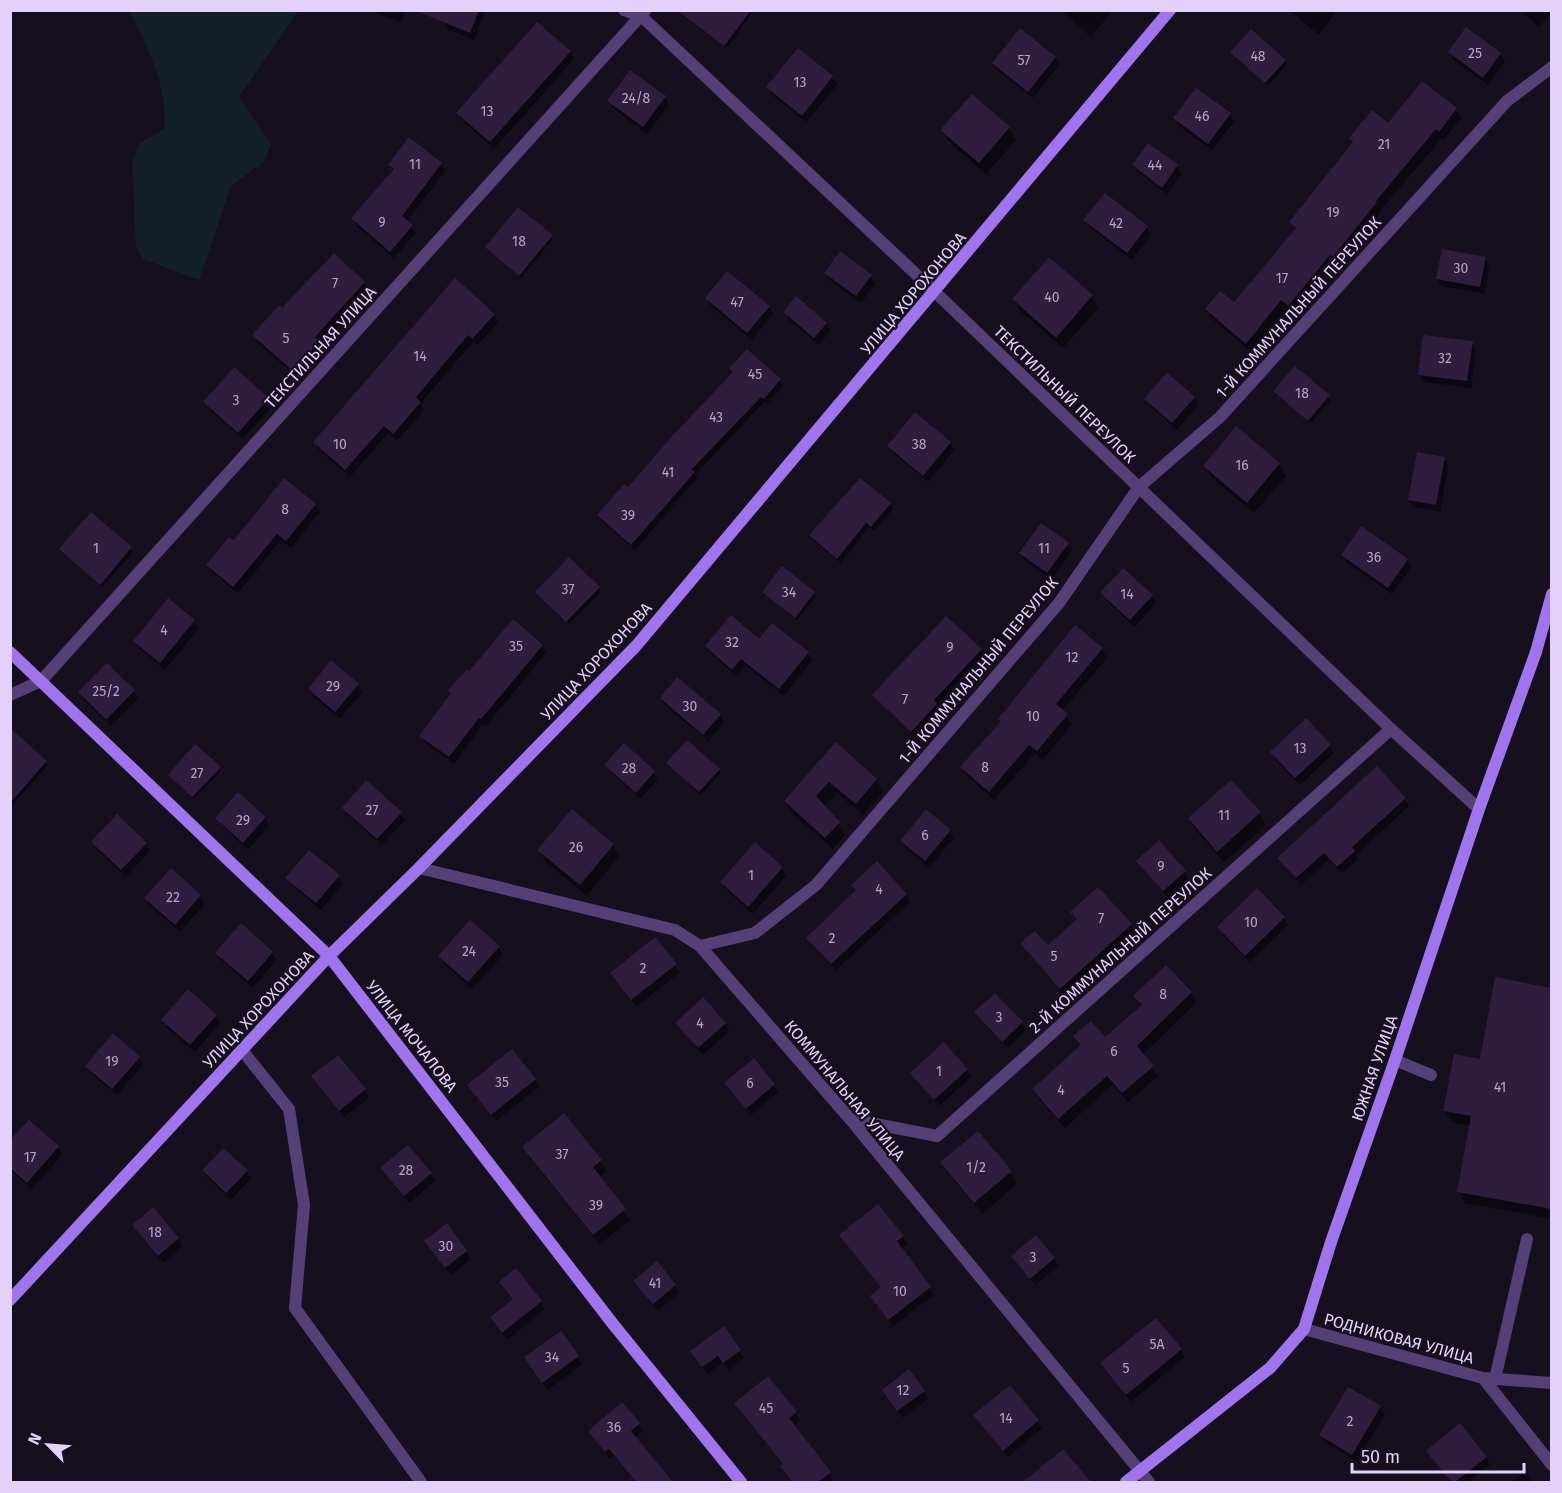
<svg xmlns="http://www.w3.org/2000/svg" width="1562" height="1493" viewBox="0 0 1562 1493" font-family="'Fira Sans',sans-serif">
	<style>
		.green { fill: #132026 }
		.shadow { fill: #0007 }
		.building { fill: #2e1d3c }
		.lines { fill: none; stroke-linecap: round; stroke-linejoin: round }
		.lane { stroke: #544076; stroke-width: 12 }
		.street { stroke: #544076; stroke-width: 12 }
		.secondary { stroke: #a074ec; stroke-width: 12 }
		.labels { text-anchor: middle; stroke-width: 4.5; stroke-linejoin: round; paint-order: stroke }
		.number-label { font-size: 14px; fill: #b6a4ca }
		.street-label { font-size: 16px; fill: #e3d1f9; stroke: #160f1d }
	</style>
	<rect width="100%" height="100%" fill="#160f1d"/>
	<path class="green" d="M129,11H298L239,97L271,144L264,162L231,186L199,280L143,259L136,247L132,163L140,143L164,129C169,90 147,45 129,11Z"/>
	<g class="shadow">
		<polygon points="367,10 405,10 401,22"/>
		<polygon points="450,10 485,10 474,40 449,30 445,23"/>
		<polygon points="684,10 754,10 727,48 684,16 682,13"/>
		<polygon points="1061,10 1113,10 1091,37"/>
		<polygon points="1289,10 1338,10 1319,35"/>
		<polygon points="1520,10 1552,10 1552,11 1539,27"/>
		<polygon points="1467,29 1500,54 1505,62 1488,85 1454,60 1450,52"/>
		<polygon points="799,50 832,77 837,85 806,122 772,95 768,87"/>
		<polygon points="570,52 574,59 494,149 462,120 458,113"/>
		<polygon points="1232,53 1285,61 1287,64 1268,86"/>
		<polygon points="1055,58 1059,65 1033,98 998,71 994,63"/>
		<polygon points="665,97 669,105 647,134 613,108 609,101"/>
		<polygon points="1455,109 1461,118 1444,140 1442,138 1380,211 1381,212 1338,265 1336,263 1294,314 1287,308 1251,352 1212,319 1206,310 1234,304 1296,231 1291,222 1354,144 1350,139 1388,125"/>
		<polygon points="1229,114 1234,122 1212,150 1179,126 1175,118"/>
		<polygon points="1009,128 1016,140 986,174 949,142 942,130"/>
		<polygon points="1148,145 1177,166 1181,174 1167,194 1138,172 1133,165"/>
		<polygon points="441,164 445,171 407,222 416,233 394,258 357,226 353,218 394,171 390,165"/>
		<polygon points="1085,220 1147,227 1151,235 1132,260 1090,227"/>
		<polygon points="551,236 553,239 521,278 486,247"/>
		<polygon points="334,255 364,283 368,290 320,344 323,349 298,378 258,343 254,335 282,310"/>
		<polygon points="1485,258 1489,266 1484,294 1442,286 1437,279"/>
		<polygon points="826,273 871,276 875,284 861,303 830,280"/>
		<polygon points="1091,296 1098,308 1063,348 1020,311 1014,300"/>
		<polygon points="707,298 769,307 773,314 752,340 711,306"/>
		<polygon points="785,312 826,324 830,331 819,345 789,320"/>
		<polygon points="494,315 498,323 477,345 473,342 420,404 424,410 397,441 388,433 350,477 319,450 315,442"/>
		<polygon points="1472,343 1476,350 1471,388 1424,382 1419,374"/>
		<polygon points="747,351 780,380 783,386 767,404 765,401 695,475 697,478 635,550 602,521 599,516 628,490 734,373"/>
		<polygon points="1295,368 1331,400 1311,423 1277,394"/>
		<polygon points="1194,398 1198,405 1177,430 1150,406 1146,399"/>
		<polygon points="267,399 272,406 243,439 210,410 205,402"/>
		<polygon points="915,414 950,443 954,450 928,482 893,453 889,446"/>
		<polygon points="1444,459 1448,466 1440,512 1414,507 1409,500"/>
		<polygon points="1279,464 1286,476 1254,513 1212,478 1205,466"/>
		<polygon points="890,504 893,509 874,531 869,527 841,563 814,541 811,536"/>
		<polygon points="315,505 320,512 291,548 281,540 238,593 213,573 208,565 234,543"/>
		<polygon points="92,514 133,552 102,587 61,550"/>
		<polygon points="1067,544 1072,551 1052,579 1025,560 1021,553"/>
		<polygon points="1343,555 1407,560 1411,567 1392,594 1347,563"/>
		<polygon points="783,568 816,596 797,620 764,592"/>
		<polygon points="599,588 601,591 569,624 539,596"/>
		<polygon points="1102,593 1152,596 1156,603 1135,627 1106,600"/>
		<polygon points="194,621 199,628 165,670 139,648 135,641"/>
		<polygon points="542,646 546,653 486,726 483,724 454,764 425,743 421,736 452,694 449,691 469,673"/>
		<polygon points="707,646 808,653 812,660 784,696 746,666 737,676 711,654"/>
		<polygon points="1102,649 1107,658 1062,711 1072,724 1043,760 1035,753 994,800 967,776 962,767"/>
		<polygon points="981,650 984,655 936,705 939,710 915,736 877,700 874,695"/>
		<polygon points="358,685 362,692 340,719 314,697 309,690"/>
		<polygon points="134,691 138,699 111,726 84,700 80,693"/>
		<polygon points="662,698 720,715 724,722 708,741 666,706"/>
		<polygon points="10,745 46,762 48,765 10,808"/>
		<polygon points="836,745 876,780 883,792 863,815 837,793 823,807 838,823 845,835 833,849 792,813 786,801"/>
		<polygon points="1330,746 1334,753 1300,785 1276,760 1272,752"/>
		<polygon points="668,763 719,770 720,773 701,795"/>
		<polygon points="606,765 653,772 658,779 640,799 611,772"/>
		<polygon points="219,768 221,771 194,799 172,778"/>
		<polygon points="1405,799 1409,806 1356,855 1358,859 1342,873 1329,859 1301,885 1279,858"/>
		<polygon points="344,808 400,813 405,820 382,845 348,815"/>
		<polygon points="1259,813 1266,825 1224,862 1196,830 1189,819"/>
		<polygon points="217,818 265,818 269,825 248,850 222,825"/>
		<polygon points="950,831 954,838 929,868 906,848 901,841"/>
		<polygon points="93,842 146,844 150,851 126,877 97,849"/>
		<polygon points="755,844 782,868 786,876 753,914 726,889 721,882"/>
		<polygon points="613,845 619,856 587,896 546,862 539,850"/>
		<polygon points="1138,861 1185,872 1189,879 1168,898"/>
		<polygon points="171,870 200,896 205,904 180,932 150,906 146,898"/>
		<polygon points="338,876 343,884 321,910 292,885 287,878"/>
		<polygon points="853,885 906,895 910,902 836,970 812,945 808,938 857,892"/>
		<polygon points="1072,912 1131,925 1135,932 1065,995 1022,944 1048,947 1077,921"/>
		<polygon points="1284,918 1288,925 1250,962 1223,935 1219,927"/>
		<polygon points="498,947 503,955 472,989 444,964 440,956"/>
		<polygon points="217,953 272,953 276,960 253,988 221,960"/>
		<polygon points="675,965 680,972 636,1007 612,973"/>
		<polygon points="1166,967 1191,993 1196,1003 1143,1054 1158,1076 1128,1102 1113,1084 1065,1128 1039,1099 1033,1090 1082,1047 1075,1036 1104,1039 1142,1007 1135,996"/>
		<polygon points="1496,979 1552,989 1552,1219 1465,1203 1459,1192 1471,1126 1452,1122 1445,1111 1481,1060"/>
		<polygon points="976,1012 1022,1023 1026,1031 1007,1048 981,1020"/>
		<polygon points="216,1016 220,1023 195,1052 167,1028 163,1020"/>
		<polygon points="677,1023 725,1024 729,1031 703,1055"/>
		<polygon points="139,1058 143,1065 117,1095 91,1073 87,1066"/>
		<polygon points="754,1060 778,1092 751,1115 726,1083"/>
		<polygon points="967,1069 971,1077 939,1106 912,1073"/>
		<polygon points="313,1077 364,1090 369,1098 344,1117"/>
		<polygon points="535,1079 539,1087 496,1121 473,1093"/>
		<polygon points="29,1122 58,1147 62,1155 32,1189 10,1170 10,1142"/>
		<polygon points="524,1147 600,1161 606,1171 599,1177 630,1220 600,1244 530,1158"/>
		<polygon points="942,1163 1010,1172 1017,1184 982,1214 949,1174"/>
		<polygon points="203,1171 246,1171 251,1179 231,1200 208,1178"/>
		<polygon points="430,1174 435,1181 409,1203 386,1175"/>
		<polygon points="134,1226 178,1239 182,1246 163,1263"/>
		<polygon points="841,1236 903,1236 907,1244 901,1249 934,1295 893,1326 872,1296 882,1288"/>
		<polygon points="430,1249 466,1252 470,1259 451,1275"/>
		<polygon points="1013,1256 1054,1258 1058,1266 1035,1285"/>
		<polygon points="516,1270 545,1309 507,1340 491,1318 514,1300 501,1282"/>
		<polygon points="675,1286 679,1293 658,1311 640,1288"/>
		<polygon points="723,1328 744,1358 729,1370 723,1362 708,1374 697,1359"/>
		<polygon points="561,1333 582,1364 548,1390 530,1365"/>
		<polygon points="1181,1350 1185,1357 1131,1402 1102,1364"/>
		<polygon points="1010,1387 1042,1428 1008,1457 975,1416"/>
		<polygon points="1349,1389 1380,1407 1385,1415 1357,1461 1325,1442 1321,1435"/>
		<polygon points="924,1392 928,1399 903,1418 888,1398"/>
		<polygon points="741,1411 796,1413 800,1420 793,1426 834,1481 832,1482 793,1482 782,1467 784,1465"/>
		<polygon points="639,1424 643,1431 635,1438 671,1482 636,1482 614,1456 610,1459 589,1431"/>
		<polygon points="1486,1457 1490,1465 1468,1482 1452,1482 1432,1458"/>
		<polygon points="1524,1472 1533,1482 1512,1482"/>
		<polygon points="1032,1477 1088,1481 1089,1482 1036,1482"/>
	</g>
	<g class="building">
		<polygon points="414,10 479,10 470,33"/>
		<polygon points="677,10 751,10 724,46"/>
		<polygon points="537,22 571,51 490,142 456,113"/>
		<polygon points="1466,27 1501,53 1483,78 1448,52"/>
		<polygon points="1020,28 1056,57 1028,92 992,63"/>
		<polygon points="1251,29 1286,60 1265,83 1230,52"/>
		<polygon points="798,48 833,76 802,116 766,87"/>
		<polygon points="630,70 666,96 643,127 607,101"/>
		<polygon points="1422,81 1457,108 1439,132 1436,129 1376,201 1377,202 1333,257 1330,255 1288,306 1281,300 1246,344 1205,309 1220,291 1234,302 1296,228 1289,222 1353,142 1349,138 1372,110 1388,123"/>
		<polygon points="1196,88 1231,113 1208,144 1173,118"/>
		<polygon points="972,94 1010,127 979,163 940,130"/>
		<polygon points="409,137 442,163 402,216 413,225 390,252 351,218 394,169 388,165"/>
		<polygon points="1148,143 1178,165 1162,188 1132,165"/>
		<polygon points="1105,193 1148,226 1127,253 1083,220"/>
		<polygon points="518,207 553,235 519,276 485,247"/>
		<polygon points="1442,249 1486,257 1480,287 1436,279"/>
		<polygon points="840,251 872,275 856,296 824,273"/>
		<polygon points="334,253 365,282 315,337 320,341 293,371 252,335 279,305 282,308"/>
		<polygon points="1049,257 1093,295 1056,338 1012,299"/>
		<polygon points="727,271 770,306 747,333 705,298"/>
		<polygon points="455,278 495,314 472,339 468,335 416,397 421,402 393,434 384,426 345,470 313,442"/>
		<polygon points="796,296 827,323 814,338 783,312"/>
		<polygon points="1423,335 1473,341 1467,381 1418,375"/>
		<polygon points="747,349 781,379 764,399 761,397 692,469 695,472 631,545 597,515 624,484 628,487 675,433 733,372 729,368"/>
		<polygon points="1295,366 1330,395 1308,421 1273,391"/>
		<polygon points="234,367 269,398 238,433 203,402"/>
		<polygon points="1167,373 1195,397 1172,423 1144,399"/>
		<polygon points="915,412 951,442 923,476 887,446"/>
		<polygon points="1236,426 1280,463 1247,503 1203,466"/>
		<polygon points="1417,452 1445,457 1436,505 1408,500"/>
		<polygon points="284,478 316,504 286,541 277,534 233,587 206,565 229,537 234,540"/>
		<polygon points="860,478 891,503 871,527 866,523 837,559 809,535"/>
		<polygon points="91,512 132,547 100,585 59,549"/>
		<polygon points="1041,523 1069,543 1047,573 1019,553"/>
		<polygon points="1361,526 1408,559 1388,588 1341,555"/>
		<polygon points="569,557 600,587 566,622 535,592"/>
		<polygon points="782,566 815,592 795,618 762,592"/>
		<polygon points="1123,568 1153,595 1130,620 1100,593"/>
		<polygon points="168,598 195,620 160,663 133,641"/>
		<polygon points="731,615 759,639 772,623 809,652 779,689 741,659 732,670 705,646"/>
		<polygon points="946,616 982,649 934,700 937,704 911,732 872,695"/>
		<polygon points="513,619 543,645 481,719 479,718 449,757 419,736 451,693 448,690 467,669 469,671"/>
		<polygon points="1075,625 1103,648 1056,704 1068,714 1037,751 1029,745 989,792 960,767 1001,721 998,719"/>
		<polygon points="331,660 359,684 335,712 308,689"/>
		<polygon points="107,663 135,690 106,720 78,692"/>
		<polygon points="677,677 721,714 703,735 660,698"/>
		<polygon points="1306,718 1331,745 1295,778 1270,752"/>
		<polygon points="10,728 47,761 10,803"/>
		<polygon points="687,740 720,769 699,792 666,763"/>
		<polygon points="836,742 877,779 856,804 829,782 816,796 840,822 825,838 784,801"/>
		<polygon points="624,743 655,771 636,793 604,765"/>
		<polygon points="195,744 221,767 192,797 168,775"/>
		<polygon points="1377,766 1406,798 1352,847 1355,851 1337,867 1324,853 1296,878 1277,858"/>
		<polygon points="366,780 402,812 377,839 342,808"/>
		<polygon points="1231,780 1261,812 1217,852 1188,818"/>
		<polygon points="238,792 266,817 243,843 215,818"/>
		<polygon points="572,809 614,844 580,885 537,850"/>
		<polygon points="926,809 951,830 925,861 900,841"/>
		<polygon points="117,814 147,843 121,870 91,842"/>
		<polygon points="1159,840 1186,871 1163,891 1136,861"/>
		<polygon points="755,842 783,867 748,907 720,882"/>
		<polygon points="309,850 340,875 316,903 285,878"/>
		<polygon points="877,861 907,894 831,964 806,938 856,890 851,885"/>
		<polygon points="171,868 201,895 175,925 144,898"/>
		<polygon points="1098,887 1132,924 1060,989 1020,943 1035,931 1048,945 1077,919 1070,912"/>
		<polygon points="1257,888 1285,917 1245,956 1217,927"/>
		<polygon points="470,920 500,946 468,982 438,956"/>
		<polygon points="241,923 273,952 248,981 215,953"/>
		<polygon points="655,937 677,964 631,1000 610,973"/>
		<polygon points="1166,965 1192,992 1137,1046 1154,1066 1122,1093 1107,1076 1058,1119 1032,1089 1081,1045 1073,1036 1091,1021 1105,1037 1142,1005 1133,996"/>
		<polygon points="1495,977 1551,988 1551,1209 1457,1192 1471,1116 1443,1111 1454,1054 1480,1059"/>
		<polygon points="188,989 217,1015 190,1045 161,1020"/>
		<polygon points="995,993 1023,1022 1002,1042 974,1012"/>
		<polygon points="703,997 726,1023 698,1048 675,1023"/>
		<polygon points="113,1033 140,1057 112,1089 85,1066"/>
		<polygon points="944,1042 968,1069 934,1100 910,1073"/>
		<polygon points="512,1049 536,1079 491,1115 467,1085"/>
		<polygon points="338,1055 366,1089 339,1111 311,1076"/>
		<polygon points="754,1058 775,1084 746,1109 724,1083"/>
		<polygon points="564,1113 602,1160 593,1167 626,1209 593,1235 522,1147"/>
		<polygon points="29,1120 59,1146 27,1183 10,1168 10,1140"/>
		<polygon points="978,1131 1012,1171 974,1203 940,1162"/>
		<polygon points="408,1145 432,1173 404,1196 380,1168"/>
		<polygon points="223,1148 248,1170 226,1193 202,1170"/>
		<polygon points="878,1204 904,1236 897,1241 931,1287 888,1320 870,1296 881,1287 839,1235"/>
		<polygon points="153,1207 179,1238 158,1256 132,1225"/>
		<polygon points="447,1223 467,1251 445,1268 424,1241"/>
		<polygon points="1036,1235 1055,1258 1030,1279 1011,1256"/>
		<polygon points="657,1261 676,1285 653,1304 633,1281"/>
		<polygon points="516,1268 542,1301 502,1333 490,1317 513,1299 499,1282"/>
		<polygon points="1156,1318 1182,1349 1126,1395 1100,1363"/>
		<polygon points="724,1326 741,1350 723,1363 718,1356 702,1367 690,1351"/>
		<polygon points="561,1331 579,1356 542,1383 524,1357"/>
		<polygon points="909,1369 925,1391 897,1411 882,1390"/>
		<polygon points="768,1376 797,1412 789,1418 831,1472 818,1482 793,1482 780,1466 783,1464 734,1403"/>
		<polygon points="1010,1385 1039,1420 1003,1451 973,1415"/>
		<polygon points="1348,1387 1381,1406 1352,1455 1319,1435"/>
		<polygon points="622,1402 640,1423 631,1431 673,1482 636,1482 609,1449 605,1452 588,1431"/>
		<polygon points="1460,1423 1487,1457 1455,1482 1452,1482 1426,1451"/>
		<polygon points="1063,1449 1091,1482 1023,1482"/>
	</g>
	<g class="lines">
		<g class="lane">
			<polyline points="10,695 41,681"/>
			<polyline points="1395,1060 1431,1075"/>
			<polyline points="1495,1379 1527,1239"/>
		</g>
		<g class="street">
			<polyline points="624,10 641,16 935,292 1391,729 1479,809"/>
			<polyline points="41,681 645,11"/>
			<polyline points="419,868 675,930 700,946 850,1119 1149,1482"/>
			<polyline points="700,946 755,933 816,885 1059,603 1139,487 1220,417 1507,101 1552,67"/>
			<polyline points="242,1050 289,1109 304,1205 295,1308 421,1482"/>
			<polyline points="850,1119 937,1136 1391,729"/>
			<polyline points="1304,1329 1483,1378 1552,1465"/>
			<polyline points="1483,1378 1552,1383"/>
		</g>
		<g class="secondary">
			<polyline points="10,652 329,956 613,1324 741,1482"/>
			<polyline points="10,1300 329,956 419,868 636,646 1170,10"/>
			<polyline points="1126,1482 1270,1368 1304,1329 1331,1242 1395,1060 1479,809 1536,652 1552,594"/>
		</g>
	</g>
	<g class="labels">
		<g class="number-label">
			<text x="1475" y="58">25</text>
			<text x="1258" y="61">48</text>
			<text x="1024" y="65">57</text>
			<text x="800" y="87">13</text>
			<text x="636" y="103">24/8</text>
			<text x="487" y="116">13</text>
			<text x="1202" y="121">46</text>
			<text x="1384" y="149">21</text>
			<text x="415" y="169">11</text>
			<text x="1155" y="170">44</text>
			<text x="1333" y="217">19</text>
			<text x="382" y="227">9</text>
			<text x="1116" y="228">42</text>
			<text x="519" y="246">18</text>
			<text x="1461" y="273">30</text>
			<text x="1282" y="283">17</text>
			<text x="335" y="288">7</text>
			<text x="1052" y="302">40</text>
			<text x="737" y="307">47</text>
			<text x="286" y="343">5</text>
			<text x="420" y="361">14</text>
			<text x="1445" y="363">32</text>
			<text x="755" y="379">45</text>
			<text x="1302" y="398">18</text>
			<text x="236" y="405">3</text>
			<text x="716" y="422">43</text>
			<text x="340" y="449">10</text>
			<text x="919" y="449">38</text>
			<text x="1242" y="470">16</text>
			<text x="668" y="477">41</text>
			<text x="285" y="514">8</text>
			<text x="628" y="520">39</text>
			<text x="96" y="553">1</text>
			<text x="1044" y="553">11</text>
			<text x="1374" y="562">36</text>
			<text x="568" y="594">37</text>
			<text x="789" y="597">34</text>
			<text x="1127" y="599">14</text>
			<text x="164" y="635">4</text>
			<text x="732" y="647">32</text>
			<text x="516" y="651">35</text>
			<text x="950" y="652">9</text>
			<text x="1072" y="662">12</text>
			<text x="333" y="691">29</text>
			<text x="106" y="696">25/2</text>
			<text x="905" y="704">7</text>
			<text x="690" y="711">30</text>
			<text x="1033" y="721">10</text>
			<text x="1300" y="753">13</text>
			<text x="985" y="772">8</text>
			<text x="629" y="773">28</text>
			<text x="197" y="778">27</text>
			<text x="372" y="815">27</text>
			<text x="1224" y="820">11</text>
			<text x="243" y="825">29</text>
			<text x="925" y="840">6</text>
			<text x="576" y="852">26</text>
			<text x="1161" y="871">9</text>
			<text x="751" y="880">1</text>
			<text x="879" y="894">4</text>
			<text x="173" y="902">22</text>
			<text x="1101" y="923">7</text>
			<text x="1251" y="927">10</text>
			<text x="832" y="943">2</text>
			<text x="469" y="956">24</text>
			<text x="1054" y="961">5</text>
			<text x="643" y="973">2</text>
			<text x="1163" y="999">8</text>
			<text x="999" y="1022">3</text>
			<text x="700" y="1028">4</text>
			<text x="1114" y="1056">6</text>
			<text x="112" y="1066">19</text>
			<text x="939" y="1076">1</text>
			<text x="502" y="1087">35</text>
			<text x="750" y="1088">6</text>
			<text x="1500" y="1092">41</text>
			<text x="1061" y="1095">4</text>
			<text x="562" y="1159">37</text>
			<text x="30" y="1162">17</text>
			<text x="976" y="1172">1/2</text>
			<text x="406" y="1175">28</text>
			<text x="596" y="1210">39</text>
			<text x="155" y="1237">18</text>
			<text x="446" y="1251">30</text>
			<text x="1033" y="1262">3</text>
			<text x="655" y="1288">41</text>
			<text x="900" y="1296">10</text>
			<text x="1157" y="1349">5А</text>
			<text x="552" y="1362">34</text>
			<text x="1126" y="1373">5</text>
			<text x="903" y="1395">12</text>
			<text x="766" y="1413">45</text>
			<text x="1006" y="1423">14</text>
			<text x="1350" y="1426">2</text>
			<text x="614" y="1432">36</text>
		</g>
		<g class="street-label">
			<text transform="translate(913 293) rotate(-50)" y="6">УЛИЦА ХОРОХОНОВА</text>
			<text transform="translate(1298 307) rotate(-48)" y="6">1-Й КОММУНАЛЬНЫЙ ПЕРЕУЛОК</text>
			<text transform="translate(320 347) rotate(-48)" y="6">ТЕКСТИЛЬНАЯ УЛИЦА</text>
			<text transform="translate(1065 394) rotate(44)" y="6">ТЕКСТИЛЬНЫЙ ПЕРЕУЛОК</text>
			<text transform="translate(596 661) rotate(-47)" y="6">УЛИЦА ХОРОХОНОВА</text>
			<text transform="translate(978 670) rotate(-50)" y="6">1-Й КОММУНАЛЬНЫЙ ПЕРЕУЛОК</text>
			<text transform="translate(1120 950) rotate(-42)" y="6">2-Й КОММУНАЛЬНЫЙ ПЕРЕУЛОК</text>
			<text transform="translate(258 1009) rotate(-47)" y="6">УЛИЦА ХОРОХОНОВА</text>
			<text transform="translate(412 1036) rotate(52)" y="6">УЛИЦА МОЧАЛОВА</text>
			<text transform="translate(1374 1068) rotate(-71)" y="6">ЮЖНАЯ УЛИЦА</text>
			<text transform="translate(845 1090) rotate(50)" y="6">КОММУНАЛЬНАЯ УЛИЦА</text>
			<text transform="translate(1399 1338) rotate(15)" y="6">РОДНИКОВАЯ УЛИЦА</text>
		</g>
	</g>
	<rect width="1562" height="1493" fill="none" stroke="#e3d1f9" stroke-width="24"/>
	<g transform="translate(48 1445) rotate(295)" stroke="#160f1d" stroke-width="4.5" paint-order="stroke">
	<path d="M0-4.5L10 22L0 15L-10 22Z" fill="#e3d1f9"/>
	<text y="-9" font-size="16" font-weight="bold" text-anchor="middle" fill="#e3d1f9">N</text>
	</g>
	<path d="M1352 1463v9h172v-9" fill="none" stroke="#e3d1f9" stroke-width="3"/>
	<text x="1361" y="1463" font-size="18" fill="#e3d1f9" stroke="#160f1d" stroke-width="4.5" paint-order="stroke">50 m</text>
</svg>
